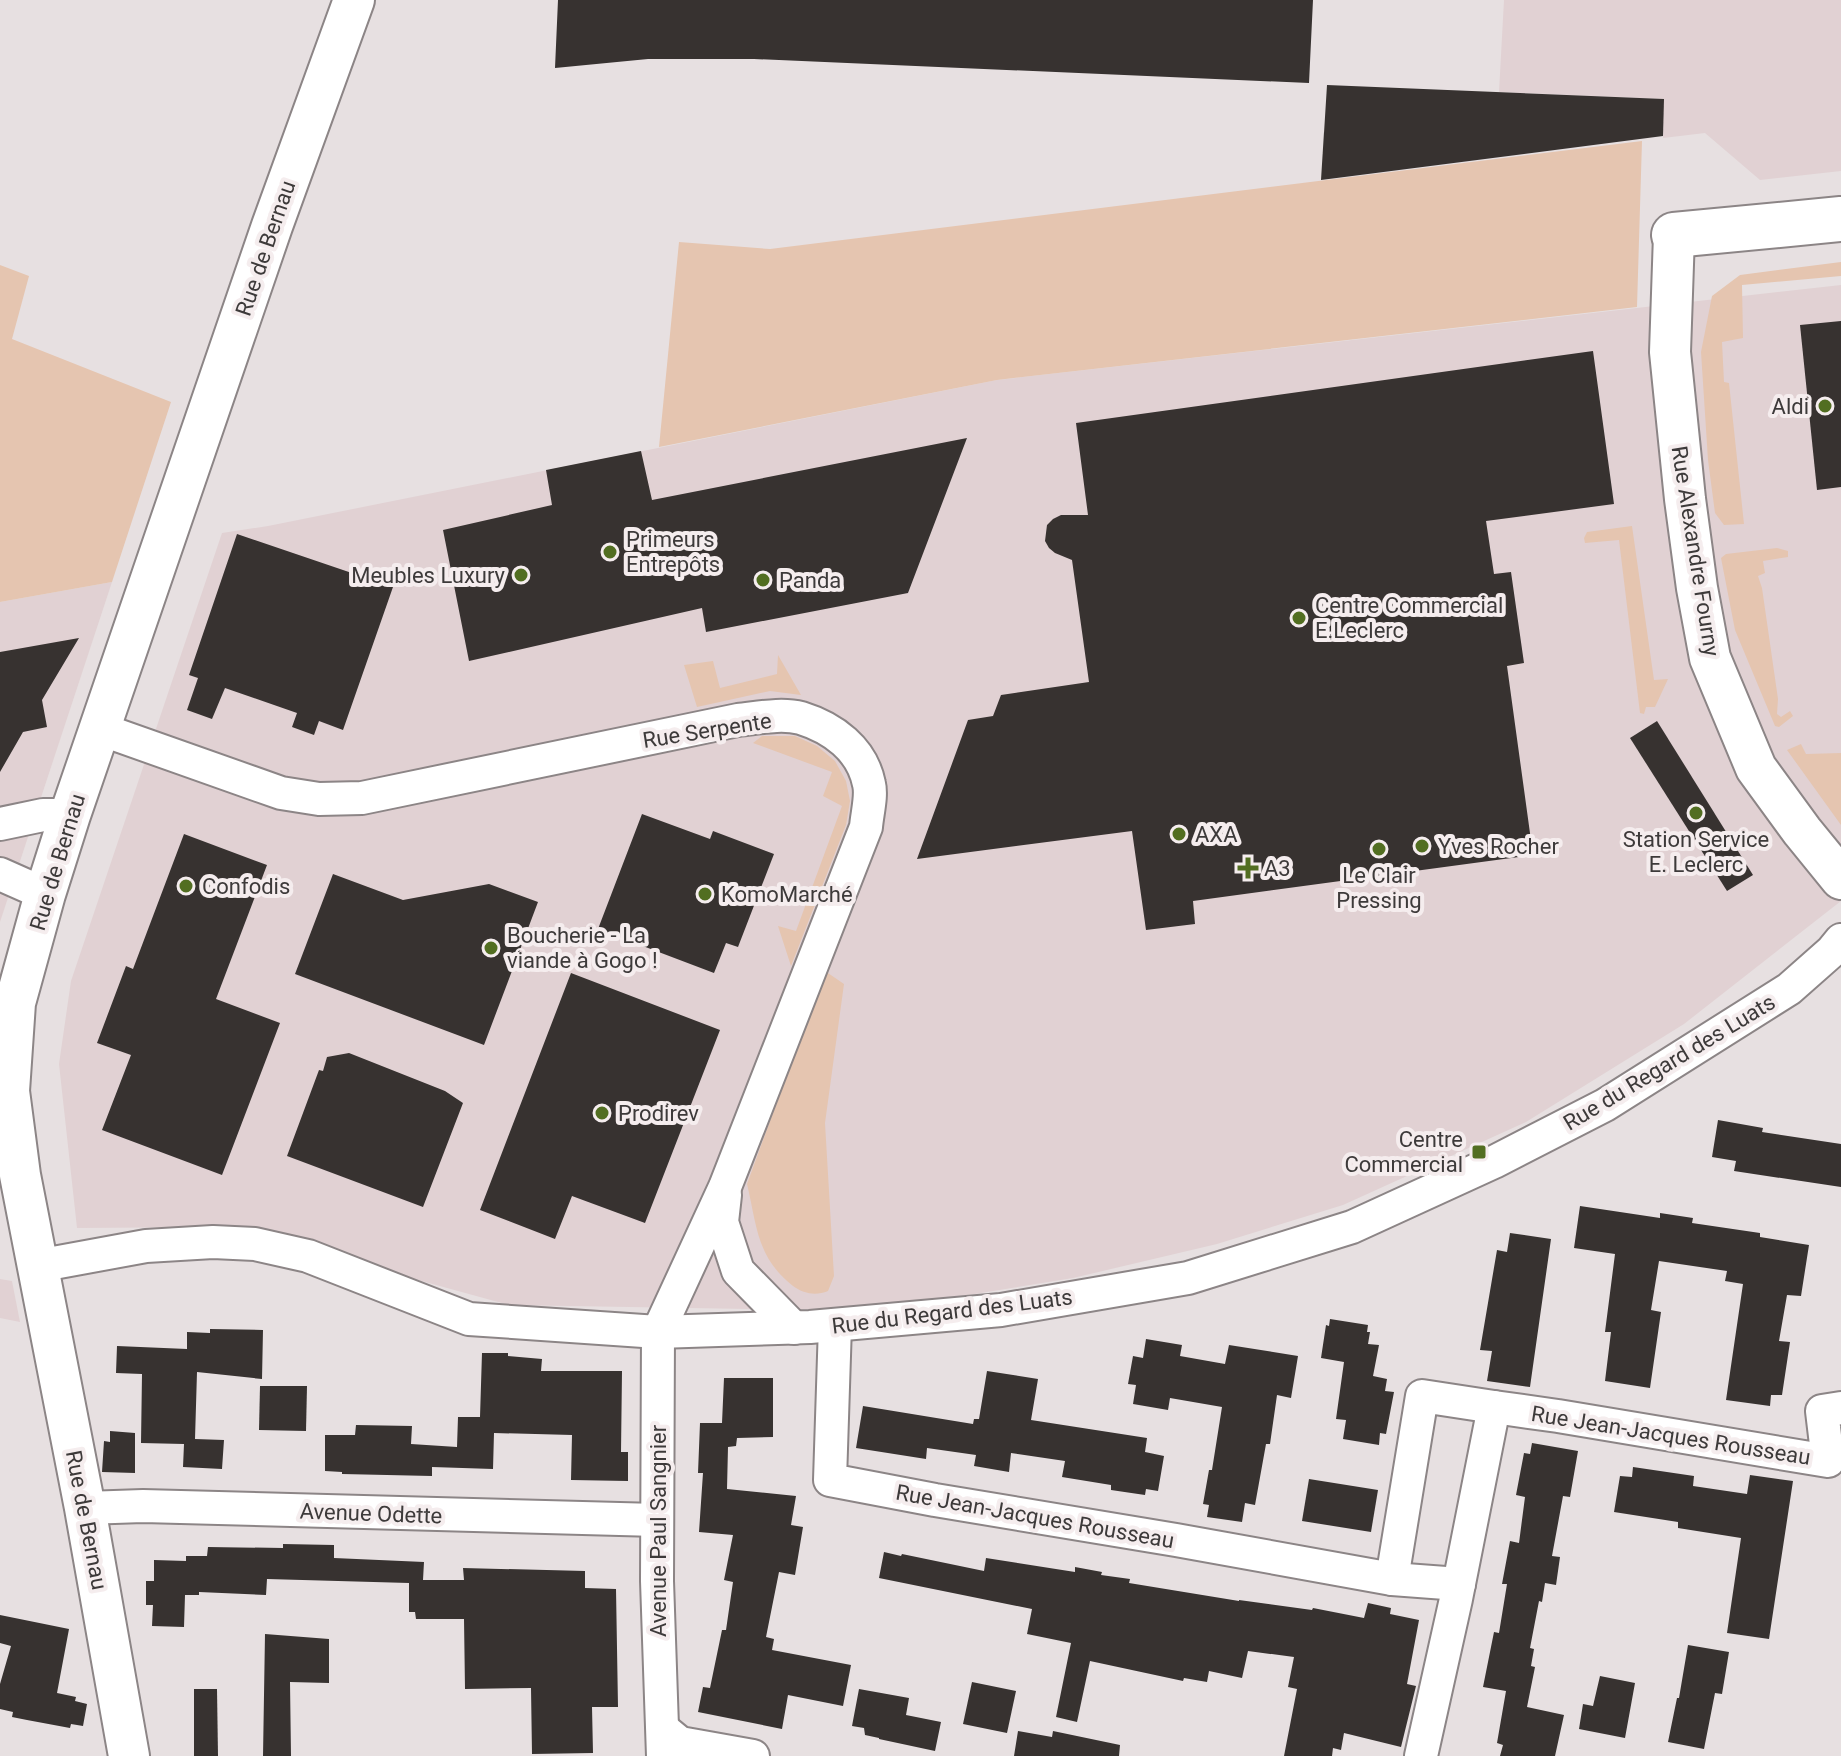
<svg xmlns="http://www.w3.org/2000/svg" width="1841" height="1756" viewBox="0 0 1841 1756" font-family="Roboto,sans-serif">
	<style>
		.built { fill: #e1d1d3 }
		.green { fill: #e5c5b0 }
		.building { fill: #373230 }
		.lines { fill: none; stroke-linecap: round; stroke-linejoin: round }
		.minor-casing { stroke: #8c8586; stroke-width: 36 }
		.tertiary-casing { stroke: #8c8586; stroke-width: 44 }
		.secondary-casing { stroke: #8c8586; stroke-width: 48 }
		.minor { stroke: #fff; stroke-width: 32 }
		.tertiary { stroke: #fff; stroke-width: 40 }
		.secondary { stroke: #fff; stroke-width: 44 }
		.poi-dot { fill: #526e21; stroke: #f5edee; stroke-width: 3 }
		.labels { text-anchor: middle; stroke-width: 8; stroke-linejoin: round; paint-order: stroke }
		.street-label { font-size: 22px; fill: #3d3a3a; stroke: #f5edee }
		.poi-label { font-size: 22px; fill: #3d3a3a; stroke: #f5edee; text-anchor: start }
	</style>
	<rect width="100%" height="100%" fill="#e7e0e1"/>
	<g class="built">
		<polygon points="1504,0 1841,0 1841,171 1760,180 1705,133 1663,138 1663,99 1499,92"/>
		<polygon points="1841,285 1841,901 1684,1024 1526,1122 1343,1205 1217,1244 1073,1278 870,1311 509,1305 225,1227 77,1228 59,1064 71,981 222,533 268,526 997,380"/>
		<polygon points="112,582 0,922 0,602"/>
		<polygon points="0,1279 12,1281 20,1322 0,1318"/>
	</g>
	<g class="green">
		<polygon points="1642,141 1637,307 997,380 659,447 679,242 770,249"/>
		<polygon points="1841,262 1841,276 1742,285 1743,338 1722,342 1724,382 1729,383 1744,524 1724,525 1715,513 1708,460 1701,352 1712,296 1740,275"/>
		<polygon points="0,265 29,276 12,339 171,402 112,582 0,602"/>
		<polygon points="1632,526 1654,680 1668,679 1655,707 1646,707 1644,714 1640,713 1619,540 1585,543 1584,538 1587,532"/>
		<polygon points="1777,548 1788,551 1788,557 1763,561 1765,573 1758,576 1762,588 1778,699 1777,714 1781,717 1790,711 1793,716 1779,727 1775,726 1735,630 1721,558 1726,554"/>
		<polygon points="778,655 801,695 770,691 697,707 684,665 713,661 720,688 777,674"/>
		<polygon points="762,736 795,736 817,746 835,761 846,781 850,801 846,825 791,966 778,926 796,931 842,806 823,796 832,772 753,743"/>
		<polygon points="1801,744 1806,754 1841,753 1841,825 1787,750"/>
		<path d="M825,971L844,984L825,1123L834,1276L828,1291C816,1296 804,1294 793,1286C756,1257 757,1225 747,1184Z"/>
	</g>
	<g class="building">
		<polygon points="558,0 1313,0 1309,83 754,59 648,59 555,68"/>
		<polygon points="1327,85 1664,99 1663,136 1321,180"/>
		<polygon points="1841,321 1841,487 1817,490 1800,325"/>
		<polygon points="1593,351 1614,504 1486,521 1494,574 1511,572 1524,663 1507,666 1533,855 1193,901 1195,924 1146,930 1132,831 917,859 968,720 993,716 1001,695 1089,682 1072,560 1055,553 1049,548 1045,541 1047,525 1053,519 1061,515 1088,515 1076,423"/>
		<polygon points="967,438 908,593 706,632 702,608 469,661 443,530 552,505 546,470 641,451 652,500"/>
		<polygon points="237,534 393,587 343,730 319,721 314,735 292,727 297,713 225,688 212,719 187,710 198,678 189,675"/>
		<polygon points="79,638 42,700 47,727 23,732 0,772 0,652"/>
		<polygon points="1657,721 1753,875 1727,891 1630,738"/>
		<polygon points="642,814 710,839 713,831 774,854 738,947 726,943 714,973 598,929"/>
		<polygon points="184,834 267,865 216,999 280,1023 222,1175 102,1130 131,1055 97,1043 126,966 133,969"/>
		<polygon points="333,874 403,900 489,884 538,902 484,1045 295,974"/>
		<polygon points="571,973 720,1030 645,1223 572,1196 555,1239 480,1210"/>
		<polygon points="349,1053 445,1091 463,1103 423,1207 287,1156 319,1070 323,1071 327,1057"/>
		<polygon points="1718,1120 1763,1128 1762,1132 1841,1144 1841,1187 1734,1171 1736,1161 1712,1157"/>
		<polygon points="1580,1206 1660,1218 1660,1213 1693,1218 1692,1223 1760,1233 1760,1237 1809,1245 1801,1296 1787,1295 1779,1341 1790,1342 1782,1395 1771,1395 1770,1406 1726,1400 1743,1284 1725,1281 1727,1271 1659,1261 1651,1310 1661,1312 1650,1388 1605,1381 1611,1332 1605,1332 1615,1254 1574,1248"/>
		<polygon points="1510,1233 1551,1239 1530,1387 1487,1381 1492,1351 1480,1350 1497,1250 1507,1252"/>
		<polygon points="1330,1319 1368,1325 1367,1332 1370,1332 1368,1344 1379,1345 1373,1376 1387,1379 1385,1391 1394,1392 1386,1434 1380,1433 1379,1445 1343,1439 1346,1420 1336,1419 1344,1362 1321,1358 1326,1325 1329,1326"/>
		<polygon points="210,1329 263,1330 262,1379 197,1372 195,1439 224,1440 222,1469 183,1467 184,1444 141,1443 142,1374 116,1373 117,1346 187,1349 187,1332 210,1333"/>
		<polygon points="1146,1339 1182,1345 1180,1356 1225,1364 1229,1345 1298,1356 1291,1398 1277,1395 1270,1444 1266,1444 1255,1505 1245,1503 1242,1522 1207,1517 1209,1505 1203,1504 1209,1470 1212,1470 1222,1407 1170,1398 1168,1410 1133,1404 1136,1385 1128,1384 1133,1356 1143,1358"/>
		<polygon points="482,1353 508,1353 508,1356 542,1359 541,1371 622,1371 621,1452 628,1452 628,1481 571,1480 572,1435 494,1433 493,1469 432,1467 432,1476 342,1474 342,1472 325,1471 325,1435 355,1435 356,1425 412,1426 411,1444 457,1447 458,1417 480,1417"/>
		<polygon points="987,1371 1038,1379 1031,1420 1147,1438 1145,1452 1164,1456 1158,1491 1146,1489 1145,1495 1111,1490 1111,1485 1062,1477 1065,1461 1011,1453 1009,1472 974,1466 976,1455 927,1448 926,1459 856,1448 863,1406 973,1424 974,1419 979,1419"/>
		<polygon points="724,1378 773,1378 773,1437 737,1438 736,1446 728,1447 727,1489 796,1496 791,1525 803,1527 795,1575 779,1572 766,1637 774,1639 772,1650 851,1665 843,1706 788,1695 782,1729 698,1712 703,1687 710,1688 722,1630 726,1630 733,1582 724,1580 733,1535 699,1532 703,1473 698,1473 700,1423 722,1423"/>
		<polygon points="260,1386 307,1386 306,1431 259,1430"/>
		<polygon points="110,1431 135,1433 135,1473 102,1472 104,1441 110,1442"/>
		<polygon points="1532,1443 1578,1451 1570,1497 1563,1496 1552,1556 1560,1557 1556,1585 1545,1583 1542,1602 1539,1601 1530,1648 1534,1649 1531,1666 1535,1667 1527,1707 1564,1715 1555,1756 1500,1756 1503,1745 1497,1743 1506,1691 1483,1687 1494,1632 1499,1633 1507,1584 1502,1584 1510,1541 1519,1543 1525,1497 1516,1495 1524,1453 1530,1454"/>
		<polygon points="1633,1467 1694,1476 1693,1486 1747,1494 1750,1475 1793,1481 1769,1639 1727,1633 1741,1538 1678,1528 1678,1522 1614,1512 1620,1476 1632,1477"/>
		<polygon points="1309,1479 1378,1490 1371,1532 1302,1521"/>
		<polygon points="283,1544 334,1545 334,1558 424,1562 423,1580 464,1580 463,1568 585,1571 585,1588 616,1589 618,1707 592,1707 593,1753 532,1754 531,1688 465,1689 464,1619 416,1619 415,1612 409,1612 409,1583 267,1579 266,1595 199,1592 199,1595 185,1595 184,1627 152,1626 153,1605 146,1605 146,1581 154,1581 154,1560 186,1561 186,1556 207,1556 208,1547 283,1548"/>
		<polygon points="884,1552 901,1556 902,1554 984,1571 986,1558 1075,1572 1075,1567 1102,1572 1101,1575 1130,1579 1129,1583 1239,1601 1239,1600 1312,1610 1313,1608 1364,1618 1368,1603 1391,1608 1390,1614 1419,1620 1407,1684 1416,1686 1401,1747 1344,1733 1341,1750 1333,1748 1332,1756 1284,1756 1297,1689 1288,1687 1294,1657 1248,1651 1242,1678 1209,1671 1207,1682 1184,1678 1183,1681 1090,1661 1077,1722 1056,1717 1071,1643 1027,1634 1032,1609 879,1578"/>
		<polygon points="0,1615 69,1629 57,1693 76,1697 75,1701 87,1704 83,1726 71,1724 70,1728 27,1720 12,1717 13,1712 0,1709 0,1684 11,1646 0,1643"/>
		<polygon points="265,1634 329,1639 329,1683 290,1682 291,1756 263,1756"/>
		<polygon points="1688,1645 1729,1652 1722,1694 1715,1693 1704,1749 1668,1742 1677,1698 1679,1698"/>
		<polygon points="1600,1676 1635,1683 1625,1738 1579,1729 1583,1704 1593,1706"/>
		<polygon points="972,1682 1016,1691 1007,1733 963,1724"/>
		<polygon points="194,1689 217,1689 218,1756 194,1756"/>
		<polygon points="859,1689 909,1698 906,1715 941,1722 935,1751 879,1739 879,1738 865,1735 864,1728 852,1726"/>
		<polygon points="1018,1731 1052,1737 1053,1731 1120,1745 1119,1756 1014,1756"/>
	</g>
	<g class="lines">
		<defs>
			<g id="minor">
				<path d="M100,729L281,793L319,799L362,798L738,720C758,718 781,713 801,718C833,728 862,749 869,784C872,796 867,814 866,827L725,1187L658,1332L657,1581L663,1756"/>
				<polyline points="0,824 43,815 70,815"/>
				<polyline points="0,874 45,894"/>
				<polyline points="725,1195 722,1222 738,1271 794,1328"/>
				<polyline points="37,1266 146,1246 213,1242 255,1244 308,1256 469,1319 658,1332 810,1327 1001,1310 1188,1278 1352,1227 1494,1162 1605,1105 1789,989 1832,951 1841,940"/>
				<polyline points="835,1325 830,1480 935,1500 1176,1540 1392,1579 1459,1584"/>
				<polyline points="1494,1407 1558,1416 1828,1461 1822,1411 1841,1408"/>
				<polyline points="85,1508 143,1506 657,1520"/>
				<polyline points="1392,1579 1422,1396 1494,1407 1456,1599 1421,1756"/>
				<polyline points="663,1729 680,1743 753,1756"/>
			</g>
			<g id="tertiary">
				<polyline points="1674,235 1670,352 1685,499 1697,588 1710,658 1756,768 1802,831 1841,879"/>
				<polyline points="129,1756 85,1508 20,1175 9,1091 15,1003 45,894 70,815 272,226 354,0"/>
			</g>
			<polyline id="secondary" points="1674,235 1841,219"/>
		</defs>
		<use href="#minor" class="minor-casing"/>
		<use href="#tertiary" class="tertiary-casing"/>
		<use href="#secondary" class="secondary-casing"/>
		<use href="#minor" class="minor"/>
		<use href="#tertiary" class="tertiary"/>
		<use href="#secondary" class="secondary"/>
	</g>
	<g class="poi-dot">
		<circle cx="1825" cy="406" r="8"/>
		<circle cx="610" cy="552" r="8"/>
		<circle cx="521" cy="575" r="8"/>
		<circle cx="763" cy="580" r="8"/>
		<circle cx="1299" cy="618" r="8"/>
		<circle cx="1696" cy="813" r="8"/>
		<circle cx="1179" cy="834" r="8"/>
		<circle cx="1422" cy="846" r="8"/>
		<circle cx="1379" cy="849" r="8"/>
		<path d="M1244 856h8v8h8v8h-8v8h-8v-8h-8v-8h8z"/>
		<circle cx="186" cy="886" r="8"/>
		<circle cx="705" cy="894" r="8"/>
		<circle cx="491" cy="948" r="8"/>
		<circle cx="602" cy="1113" r="8"/>
		<rect x="1471" y="1144" width="16" height="16" rx="4"/>
	</g>
	<g class="labels">
		<g class="street-label">
			<text transform="translate(265 248) rotate(-71)" y="8">Rue de Bernau</text>
			<text transform="translate(1696 551) rotate(81)" y="8">Rue Alexandre Fourny</text>
			<text transform="translate(707 730) rotate(-9)" y="8">Rue Serpente</text>
			<text transform="translate(57 862) rotate(-73)" y="8">Rue de Bernau</text>
			<text transform="translate(1669 1062) rotate(-31)" y="8">Rue du Regard des Luats</text>
			<text transform="translate(952 1311) rotate(-7)" y="8">Rue du Regard des Luats</text>
			<text transform="translate(1671 1435) rotate(9)" y="8">Rue Jean-Jacques Rousseau</text>
			<text transform="translate(371 1513) rotate(2)" y="8">Avenue Odette</text>
			<text transform="translate(1035 1516) rotate(10)" y="8">Rue Jean-Jacques Rousseau</text>
			<text transform="translate(87 1520) rotate(79)" y="8">Rue de Bernau</text>
			<text transform="translate(658 1531) rotate(-90)" y="8">Avenue Paul Sangnier</text>
		</g>
		<g class="poi-label">
			<text x="1809" y="414" text-anchor="end">Aldi</text>
			<text x="626" y="547">Primeurs<tspan x="626" dy="25">Entrepôts</tspan></text>
			<text x="505" y="583" text-anchor="end">Meubles Luxury</text>
			<text x="779" y="588">Panda</text>
			<text x="1315" y="613">Centre Commercial<tspan x="1315" dy="25">E.Leclerc</tspan></text>
			<text x="1195" y="842">AXA</text>
			<text x="1696" y="847" text-anchor="middle">Station Service<tspan x="1696" dy="25">E. Leclerc</tspan></text>
			<text x="1438" y="854">Yves Rocher</text>
			<text x="1264" y="876">A3</text>
			<text x="1379" y="883" text-anchor="middle">Le Clair<tspan x="1379" dy="25">Pressing</tspan></text>
			<text x="202" y="894">Confodis</text>
			<text x="721" y="902">KomoMarché</text>
			<text x="507" y="943">Boucherie - La<tspan x="507" dy="25">viande à Gogo !</tspan></text>
			<text x="618" y="1121">Prodirev</text>
			<text x="1463" y="1147" text-anchor="end">Centre<tspan x="1463" dy="25">Commercial</tspan></text>
		</g>
	</g>
</svg>
